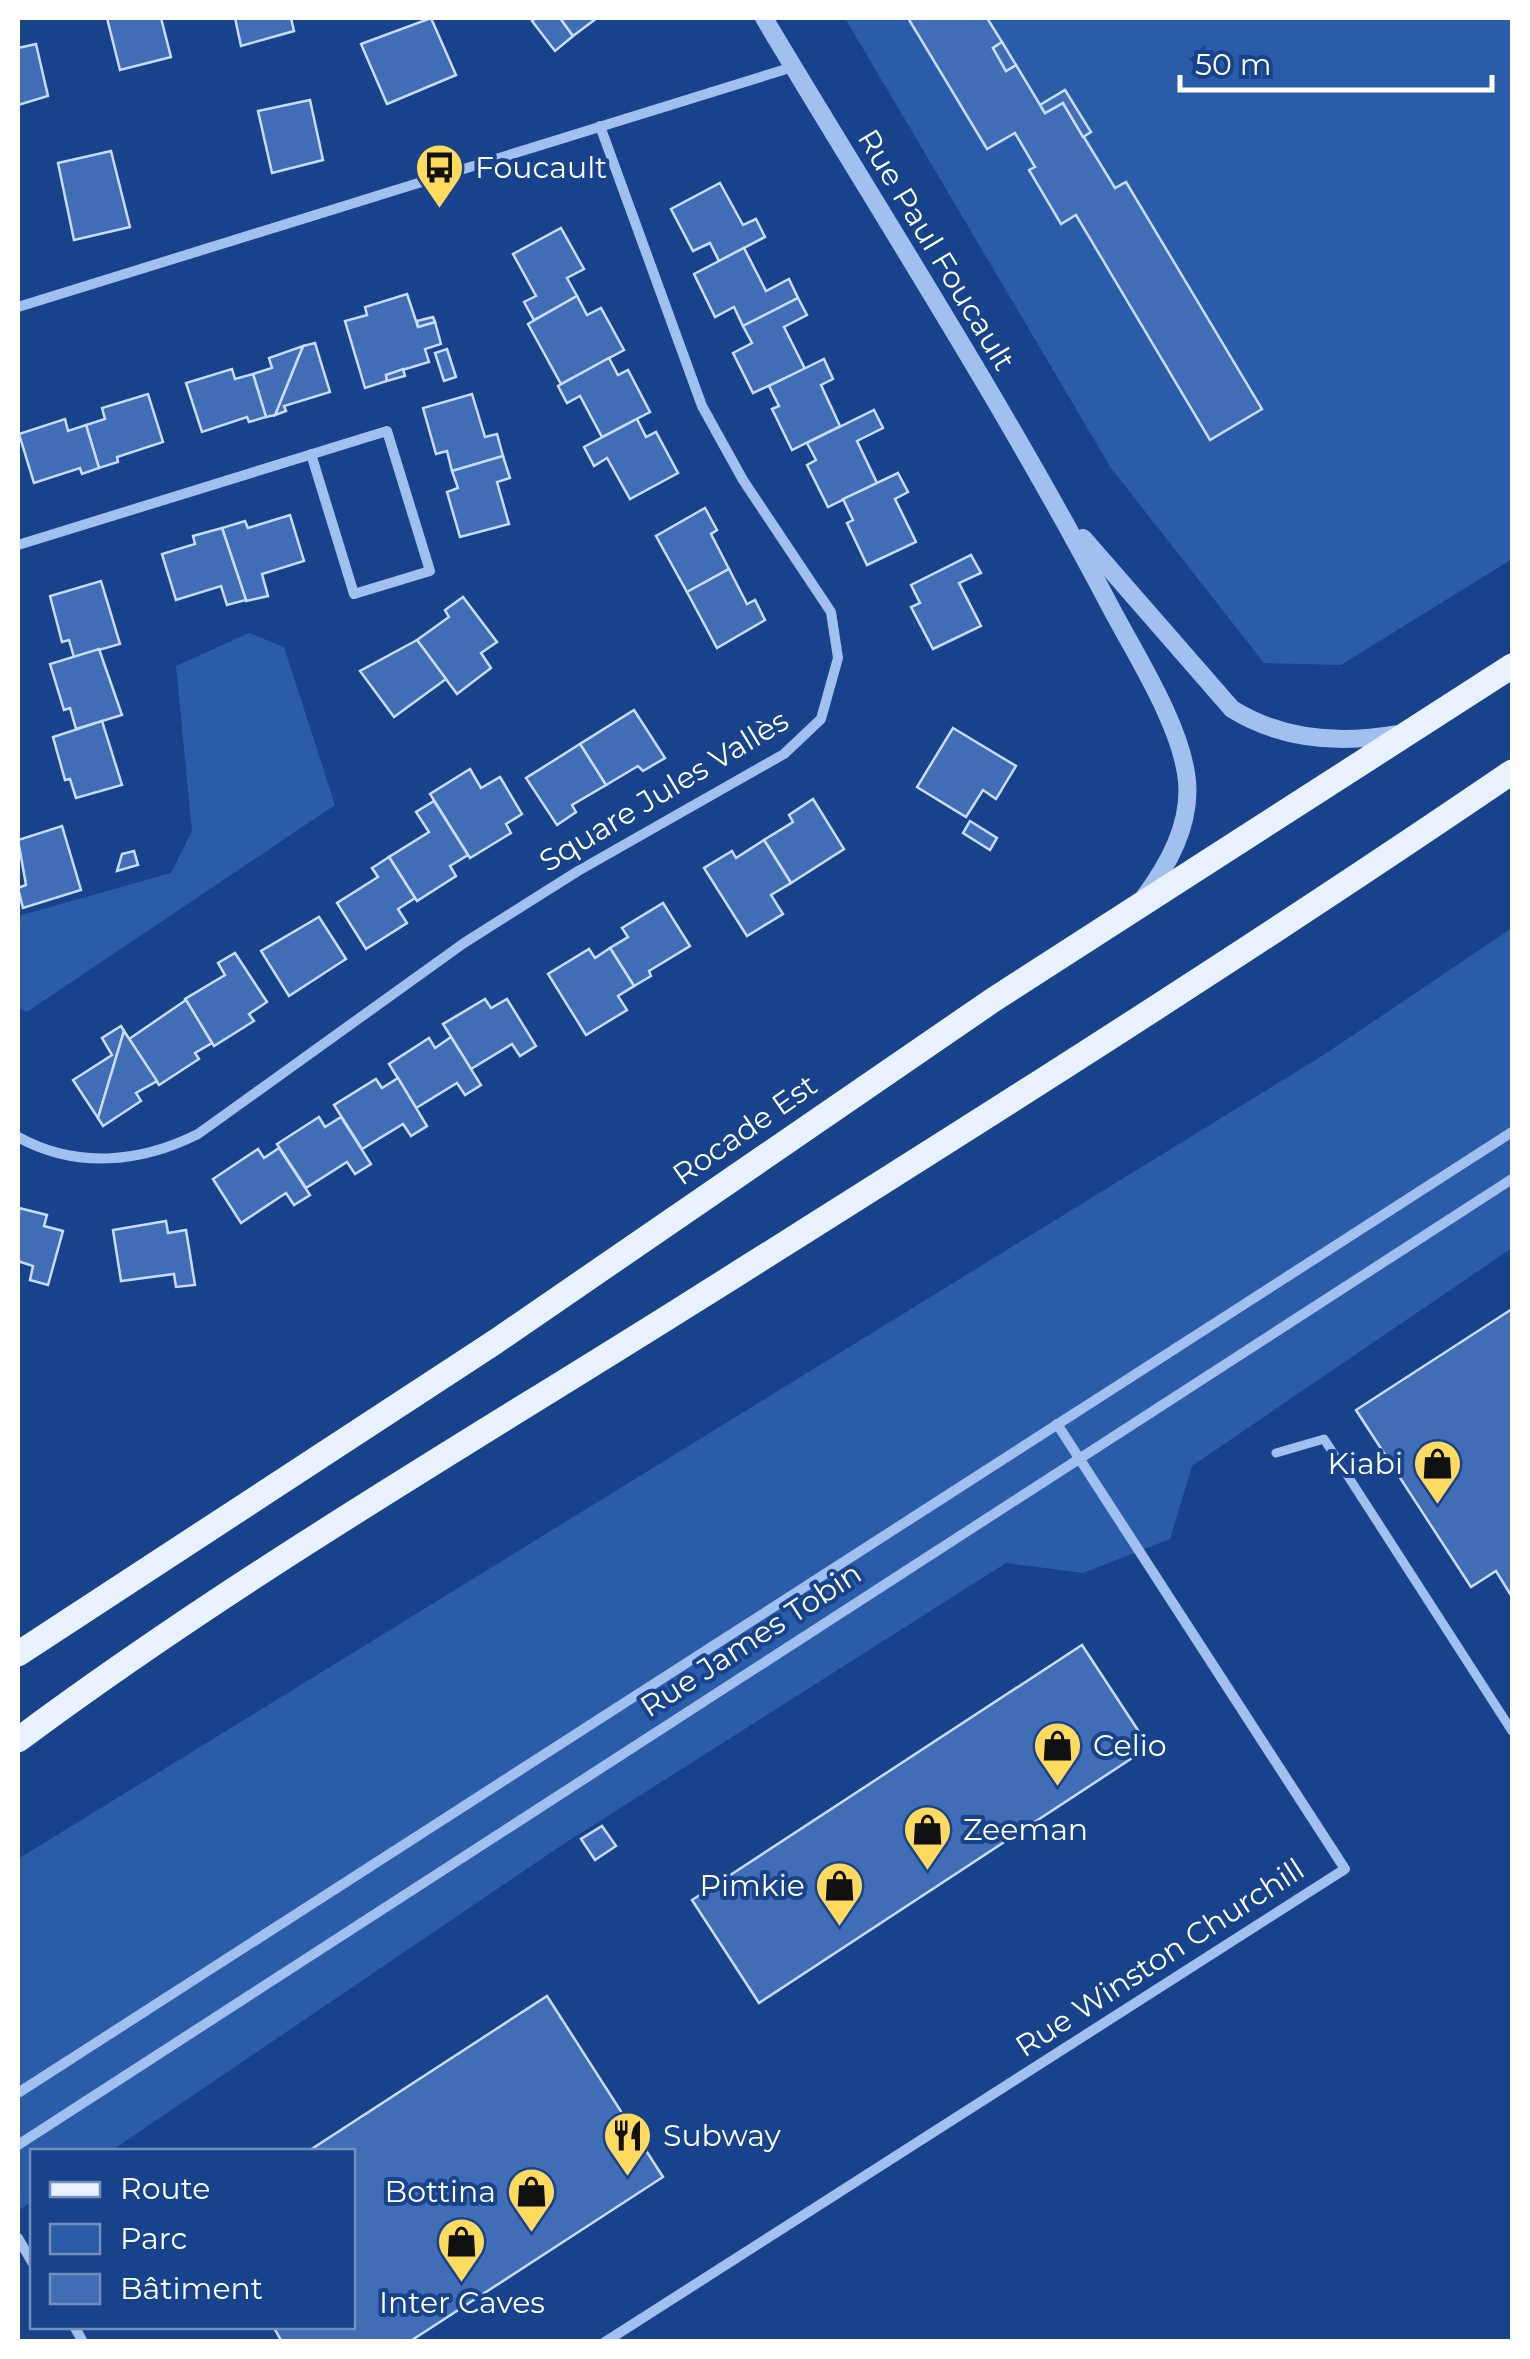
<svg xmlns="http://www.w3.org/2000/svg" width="1530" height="2359" viewBox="0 0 1530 2359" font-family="Montserrat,sans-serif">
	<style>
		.green { fill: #2a5caa }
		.building { fill: #406db5; stroke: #c8dcfa; stroke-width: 2.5 }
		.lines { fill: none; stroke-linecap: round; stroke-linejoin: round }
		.pedestrian { stroke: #a2c0ef; stroke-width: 9 }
		.minor { stroke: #a2c0ef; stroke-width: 10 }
		.tertiary { stroke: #a2c0ef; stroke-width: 18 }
		.primary { stroke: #e9f1ff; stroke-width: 25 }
		.labels { text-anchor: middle; stroke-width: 8; stroke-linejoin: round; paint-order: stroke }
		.poi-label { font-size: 30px; fill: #fff; stroke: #18438c; text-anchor: start }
		.street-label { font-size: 30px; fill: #fff; stroke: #18438c }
	</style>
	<rect width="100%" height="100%" fill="#18438c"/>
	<g class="green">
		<polygon points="845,18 1512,18 1512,559 1341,665 1264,663 1111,468"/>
		<polygon points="249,633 284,647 335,805 27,1012 18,1008 18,916 171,873 192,831 176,666"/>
		<polygon points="1512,928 1512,1248 1192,1466 1170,1539 1083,1573 1006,1563 562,1845 111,2151 32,2152 32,2201 18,2211 18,1859 1325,1054"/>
	</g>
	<g class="building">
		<polygon points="107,18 161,18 171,57 120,70"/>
		<polygon points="235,18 291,18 294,31 241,46"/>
		<polygon points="431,18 456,75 387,104 361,44"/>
		<polygon points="536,18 560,18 573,36 555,51 532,21"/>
		<polygon points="560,18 597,18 573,36"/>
		<polygon points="908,18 987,18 1002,42 993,48 1006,71 1016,65 1045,113 1063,103 1115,188 1126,182 1262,409 1210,440 1076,215 1061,224 1029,170 1035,167 1015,133 987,149"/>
		<polygon points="1002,42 1016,65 1006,71 993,48"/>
		<polygon points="36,44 48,96 18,105 18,48"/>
		<polygon points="1065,90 1091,132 1083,137 1063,103 1045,113 1040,105"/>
		<polygon points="310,100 323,160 272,173 258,111"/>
		<polygon points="111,151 130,227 74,240 58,163"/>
		<polygon points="720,183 743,225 756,219 765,237 719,261 710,243 693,251 671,209"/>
		<polygon points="561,228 584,269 567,278 577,296 534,320 524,302 536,296 513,254"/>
		<polygon points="744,248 766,291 789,279 798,298 743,326 734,307 715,317 694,274"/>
		<polygon points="407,294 418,327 435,322 441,344 425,349 429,362 386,375 387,381 365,388 345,321 367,315 365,307"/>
		<polygon points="577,296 587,315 601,308 624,350 561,384 528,324"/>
		<polygon points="798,298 807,315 784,327 805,369 753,393 733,353 752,343 743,326"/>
		<polygon points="433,317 435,322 418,327 417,321"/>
		<polygon points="315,343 330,392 284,406 286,411 275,415 303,346"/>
		<polygon points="303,346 275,415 266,417 253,374 272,368 269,358"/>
		<polygon points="447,349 456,377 444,381 435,353"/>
		<polygon points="609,358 618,375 628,370 650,412 602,437 580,396 567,403 558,386"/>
		<polygon points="824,359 833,379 821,385 840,426 792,450 772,409 779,406 769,386"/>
		<polygon points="232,369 235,379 253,374 266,417 249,422 247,417 202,432 186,383"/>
		<polygon points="403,369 405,376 387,381 386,375"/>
		<polygon points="148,394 163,442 117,457 118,462 99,468 86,425 105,419 102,408"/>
		<polygon points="472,394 485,437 497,434 503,456 452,471 447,451 436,454 423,408"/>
		<polygon points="874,410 883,428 857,441 877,483 828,507 807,465 816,460 807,443"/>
		<polygon points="65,419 68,431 86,425 99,468 82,474 80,468 34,483 19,434"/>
		<polygon points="637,419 646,437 656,432 678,473 630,499 607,458 594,466 584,447"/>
		<polygon points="503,456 510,478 497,482 509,524 460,537 447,492 458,488 452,471"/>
		<polygon points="898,473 908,492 895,499 916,542 867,565 847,523 853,520 843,499"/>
		<polygon points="705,508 717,530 711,534 729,569 687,592 656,536"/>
		<polygon points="290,515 304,561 262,574 268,596 246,601 222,528 245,521 248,528"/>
		<polygon points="222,528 246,600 227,605 221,586 176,600 162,554 195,544 193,536"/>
		<polygon points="971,555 981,573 959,583 981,626 933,649 911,607 920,603 911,585"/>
		<polygon points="729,569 747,604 755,600 765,620 717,648 687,592"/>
		<polygon points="101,581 120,644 74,657 69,640 62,642 50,596"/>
		<polygon points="463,597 497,642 481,653 491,668 457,694 417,640 449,617 445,610"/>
		<polygon points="417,640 446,679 394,717 360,671"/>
		<polygon points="99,649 122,715 76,729 70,708 64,710 50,664"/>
		<polygon points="634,710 665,758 643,771 638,766 606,785 580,744"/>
		<polygon points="102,721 122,785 76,798 70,779 65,780 53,737"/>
		<polygon points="953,728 1016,766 996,799 983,790 966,817 917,787"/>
		<polygon points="580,744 606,785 572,805 576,812 557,825 526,778"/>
		<polygon points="470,769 481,788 500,777 522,814 506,824 511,833 470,858 430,794"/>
		<polygon points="813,799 844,849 791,883 764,840 793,822 789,815"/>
		<polygon points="434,801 468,855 450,866 456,876 417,901 389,857 429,832 416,812"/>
		<polygon points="970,821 997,838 990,850 963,833"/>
		<polygon points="62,826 81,890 23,908 18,888 26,885 18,840"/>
		<polygon points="764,840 791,883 771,895 783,914 747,936 704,868 732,851 736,858"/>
		<polygon points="134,851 138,865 117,871 122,854"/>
		<polygon points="389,857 415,898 398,909 407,923 366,949 337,903 378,877 372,868"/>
		<polygon points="663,903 690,946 649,971 651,976 634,986 610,948 628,937 622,928"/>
		<polygon points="319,917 346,959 289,996 261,951"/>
		<polygon points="610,948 634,986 618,996 627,1010 586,1035 548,974 589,949 595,958"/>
		<polygon points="235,953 267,1002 249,1014 254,1021 214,1046 185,999 225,975 218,963"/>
		<polygon points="485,999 491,1008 507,999 536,1046 520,1056 512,1044 471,1069 443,1024"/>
		<polygon points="186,1000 212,1043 195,1053 199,1059 159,1085 129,1039"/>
		<polygon points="121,1026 124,1031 98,1118 73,1080 112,1055 102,1038"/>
		<polygon points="124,1031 157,1081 136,1093 141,1101 103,1126 98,1118"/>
		<polygon points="451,1037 481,1085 465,1095 457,1083 416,1108 389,1064 429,1038 435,1048"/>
		<polygon points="398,1078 427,1126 411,1136 403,1124 362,1149 334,1105 376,1079 382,1088"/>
		<polygon points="319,1117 325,1127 341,1117 371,1164 355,1174 347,1162 306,1188 277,1144"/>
		<polygon points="279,1148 310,1195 294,1205 286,1193 241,1223 213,1179 258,1149 264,1158"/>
		<polygon points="19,1208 47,1215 44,1226 63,1231 48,1285 30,1280 33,1266 18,1261"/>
		<polygon points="166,1221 168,1233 186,1230 195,1285 176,1287 174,1274 121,1281 113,1230"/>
		<polygon points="1512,1309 1512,1597 1496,1571 1471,1587 1356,1410"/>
		<polygon points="1082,1645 1149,1747 759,2003 692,1900"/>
		<polygon points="602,1826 616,1846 595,1860 581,1839"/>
		<polygon points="547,1996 663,2177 409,2342 282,2342 273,2326 352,2326 352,2152 307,2152"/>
	</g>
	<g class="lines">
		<polyline class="pedestrian" points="1276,1453 1324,1439 1512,1731"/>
		<g class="minor">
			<polyline points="18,307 793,67"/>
			<polyline points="18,545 387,431 430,571 354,594 311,454"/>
			<path d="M18,1137C76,1169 140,1163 198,1134L464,943L578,871L784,754L821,719L838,658L831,612L743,480L702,406L600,126"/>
			<polyline points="18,2093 1512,1132"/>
			<polyline points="18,2145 1512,1179"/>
			<polyline points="18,2238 32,2262"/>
			<polyline points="74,2326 83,2342"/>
			<polyline points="605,2342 1345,1869 1057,1424"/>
		</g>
		<g class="tertiary">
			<path d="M764,18C881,214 1005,406 1111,608C1137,657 1182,727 1187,781C1191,825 1168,865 1143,899"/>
			<path d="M1083,538L1232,709C1282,740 1340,744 1397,734"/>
		</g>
		<g class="primary">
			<polyline points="18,1654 495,1342 993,1000 1512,666"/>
			<path d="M18,1740C229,1583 455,1451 678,1311C958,1135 1239,958 1512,772"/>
		</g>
	</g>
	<defs>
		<symbol id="bus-pin" viewBox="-11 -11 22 30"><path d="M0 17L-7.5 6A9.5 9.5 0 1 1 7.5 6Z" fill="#ffda5f" stroke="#18438c"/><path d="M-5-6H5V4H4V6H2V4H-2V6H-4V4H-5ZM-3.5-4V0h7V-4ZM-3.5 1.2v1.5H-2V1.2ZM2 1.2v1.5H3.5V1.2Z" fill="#111"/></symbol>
		<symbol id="shop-pin" viewBox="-11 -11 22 30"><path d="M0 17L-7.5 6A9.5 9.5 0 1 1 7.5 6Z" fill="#ffda5f" stroke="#18438c"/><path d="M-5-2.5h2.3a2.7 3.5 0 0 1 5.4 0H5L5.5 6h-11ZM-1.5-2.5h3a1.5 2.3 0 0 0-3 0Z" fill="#111"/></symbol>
		<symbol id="restaurant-pin" viewBox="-11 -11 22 30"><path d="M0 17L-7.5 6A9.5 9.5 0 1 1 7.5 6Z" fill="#ffda5f" stroke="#18438c"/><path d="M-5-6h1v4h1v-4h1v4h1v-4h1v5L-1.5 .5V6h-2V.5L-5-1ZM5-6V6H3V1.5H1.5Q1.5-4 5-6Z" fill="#111"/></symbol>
	</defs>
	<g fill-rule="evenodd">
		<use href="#bus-pin" x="412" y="140" width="55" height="75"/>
		<use href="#shop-pin" x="1410" y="1436" width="55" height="75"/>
		<use href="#shop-pin" x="1030" y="1718" width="55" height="75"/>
		<use href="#shop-pin" x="900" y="1802" width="55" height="75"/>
		<use href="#shop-pin" x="812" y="1858" width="55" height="75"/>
		<use href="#restaurant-pin" x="600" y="2108" width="55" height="75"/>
		<use href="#shop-pin" x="504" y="2164" width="55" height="75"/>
		<use href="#shop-pin" x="434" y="2214" width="55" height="75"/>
	</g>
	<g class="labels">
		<g class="poi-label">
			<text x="475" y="178">Foucault</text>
			<text x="1403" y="1474" text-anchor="end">Kiabi</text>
			<text x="1093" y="1756">Celio</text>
			<text x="963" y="1840">Zeeman</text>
			<text x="805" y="1896" text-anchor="end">Pimkie</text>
			<text x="663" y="2146">Subway</text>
			<text x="496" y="2202" text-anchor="end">Bottina</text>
			<text x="462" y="2313" text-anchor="middle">Inter Caves</text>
		</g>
		<g class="street-label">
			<text transform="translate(936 250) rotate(59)" y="10">Rue Paul Foucault</text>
			<text transform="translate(664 791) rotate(-31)" y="10">Square Jules Vallès</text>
			<text transform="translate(745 1130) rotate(-35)" y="10">Rocade Est</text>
			<text transform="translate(751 1640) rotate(-33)" y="10">Rue James Tobin</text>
			<text transform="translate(1160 1958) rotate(-33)" y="10">Rue Winston Churchill</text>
		</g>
	</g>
	<rect width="1530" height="2359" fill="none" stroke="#ffffff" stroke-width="40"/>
	<rect x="30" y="2149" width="325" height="180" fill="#18438c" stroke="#748eba" stroke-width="2.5"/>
	<rect x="50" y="2182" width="50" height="15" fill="#e9f1ff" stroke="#748eba" stroke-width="2.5"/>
	<text x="120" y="2199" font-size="30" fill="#ffffff">Route</text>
	<rect x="50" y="2224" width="50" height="30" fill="#2a5caa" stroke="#748eba" stroke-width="2.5"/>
	<text x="120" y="2249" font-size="30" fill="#ffffff">Parc</text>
	<rect x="50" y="2274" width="50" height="30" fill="#406db5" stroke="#748eba" stroke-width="2.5"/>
	<text x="120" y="2299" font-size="30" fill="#ffffff">Bâtiment</text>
	<path d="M1180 75v15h312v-15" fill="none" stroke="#ffffff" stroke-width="5"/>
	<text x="1195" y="75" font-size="30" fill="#ffffff" stroke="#18438c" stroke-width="8" paint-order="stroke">50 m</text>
</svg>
